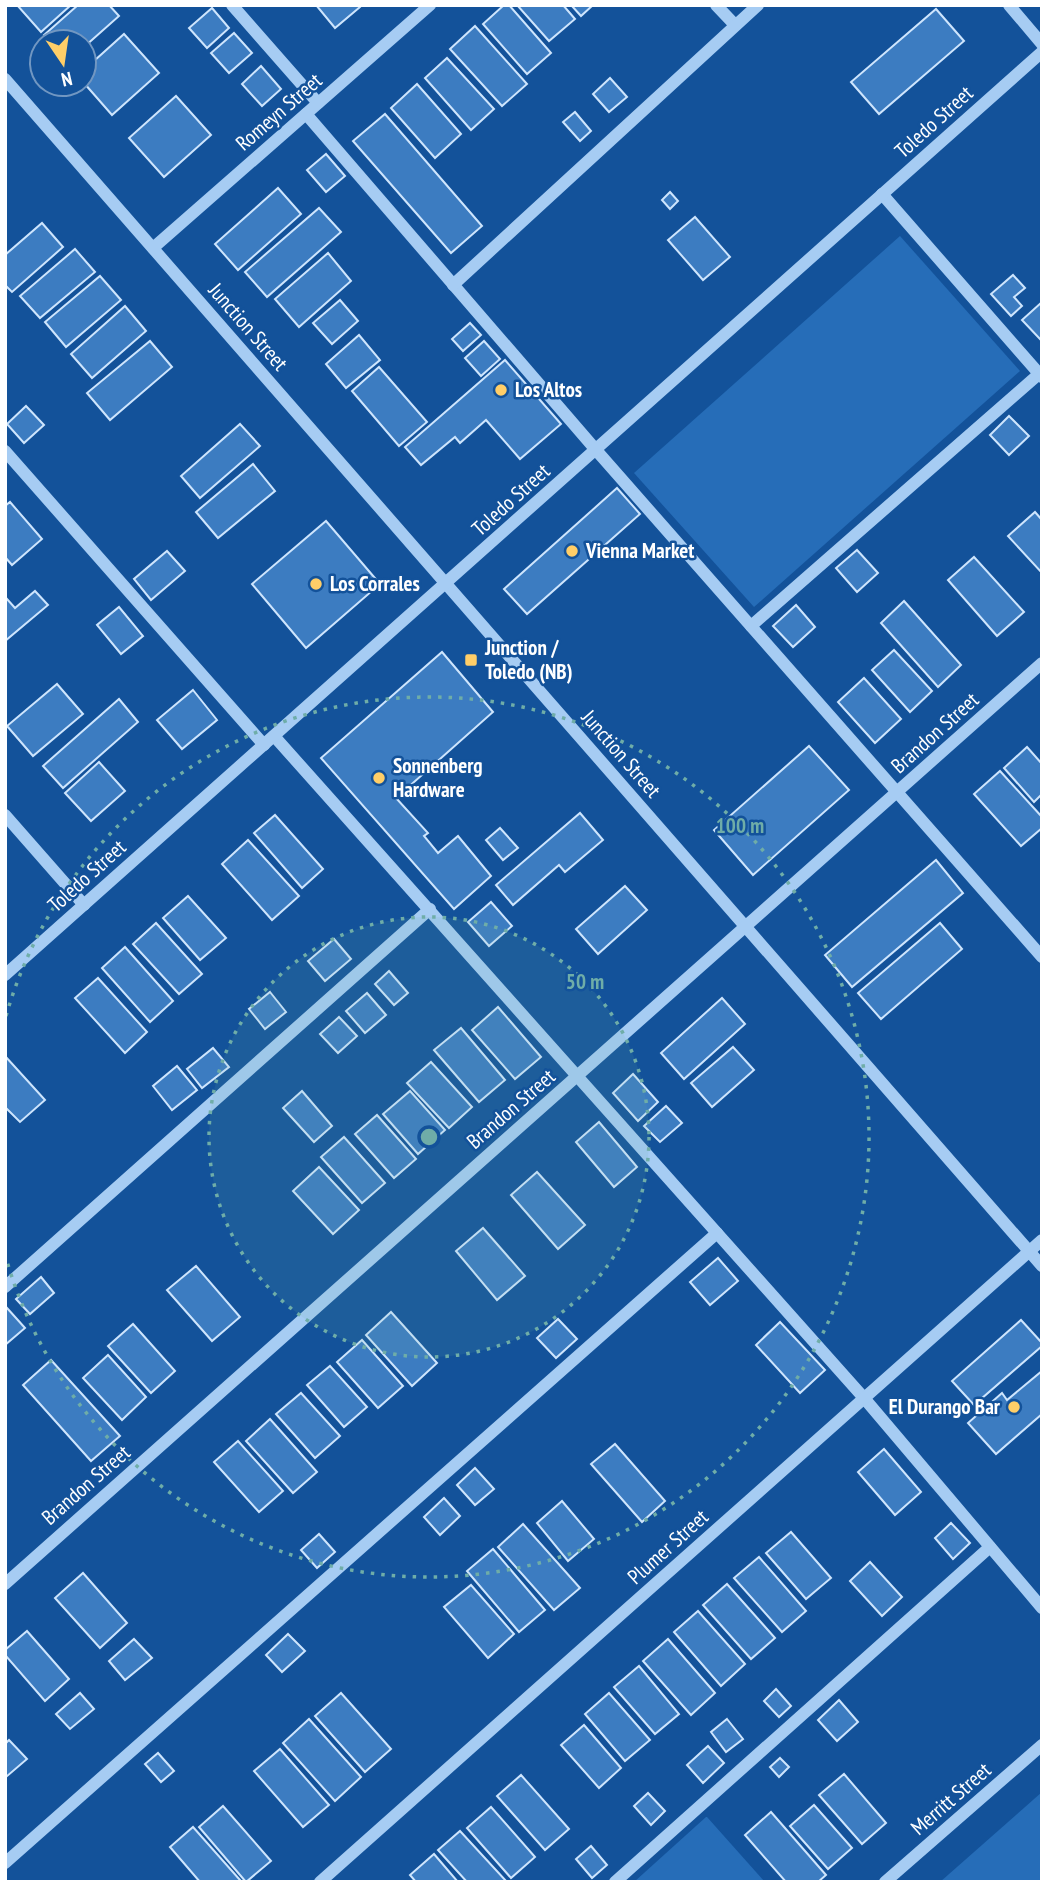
<svg xmlns="http://www.w3.org/2000/svg" width="1047" height="1887" font-family="'PT Sans Narrow',sans-serif">
<style>
.green{fill:#266db8}
.building{fill:#3c7cc1;stroke:#cee5fd;stroke-width:2}
.lines{fill:none;stroke-linecap:round;stroke-linejoin:round}
.minor{stroke:#a6ccf3;stroke-width:12}
.ring{fill:none;stroke:#6fada8;stroke-width:3.5;stroke-dasharray:3.5 7}
.poi-dot{fill:#ffce68;stroke:#13529a;stroke-width:2.5}
.labels{text-anchor:middle;stroke-width:5;stroke-linejoin:round;paint-order:stroke}
.street-label{font-size:21px;fill:#fff;stroke:#13529a}
.poi-label{font-size:21px;font-weight:bold;fill:#fff;stroke:#13529a;text-anchor:start}
.centre{fill:#6fada8;stroke:#13529a;stroke-width:3.5}
.ring-label{font-size:21px;text-anchor:middle;font-weight:bold;fill:#6fada8;stroke:#13529a;stroke-width:5;stroke-linejoin:round;paint-order:stroke}
</style>
<rect width="100%" height="100%" fill="#13529a"/>
<g class="green">
<polygon points="900,236 1020,371 754,607 634,473"/>
<polygon points="1042,1792 1042,1882 940,1882"/>
<polygon points="707,1817 765,1882 634,1882 706,1817"/>
</g>
<g class="building">
<polygon points="17,5 71,5 41,32"/>
<polygon points="78,5 109,5 119,16 84,47 84,42 50,42 44,35"/>
<polygon points="316,5 359,5 360,7 335,28"/>
<polygon points="504,5 509,5 551,53 527,74 483,24"/>
<polygon points="517,5 563,5 575,19 549,41"/>
<polygon points="571,5 593,5 581,16"/>
<polygon points="212,8 229,28 207,48 189,28"/>
<polygon points="936,9 964,41 879,114 851,82"/>
<polygon points="475,26 527,84 502,106 450,49"/>
<polygon points="234,33 252,53 229,73 211,53"/>
<polygon points="124,34 159,73 112,115 84,83 84,70"/>
<polygon points="447,58 494,109 471,130 425,78"/>
<polygon points="261,66 281,89 262,106 242,84"/>
<polygon points="610,78 627,97 609,112 593,94"/>
<polygon points="417,84 461,134 435,158 391,108"/>
<polygon points="176,96 211,135 164,177 129,138"/>
<polygon points="575,112 591,131 580,141 563,122"/>
<polygon points="385,114 482,226 451,253 353,141"/>
<polygon points="326,154 345,176 326,192 307,170"/>
<polygon points="278,188 301,214 238,270 215,244"/>
<polygon points="670,192 678,201 670,209 662,200"/>
<polygon points="319,208 341,232 267,297 245,272"/>
<polygon points="695,217 730,257 703,280 668,240"/>
<polygon points="42,223 63,247 12,292 5,285 5,255"/>
<polygon points="75,249 95,272 40,318 20,296"/>
<polygon points="328,253 351,281 299,327 275,299"/>
<polygon points="1013,275 1025,288 1014,297 1022,306 1011,316 991,294"/>
<polygon points="100,276 121,300 66,347 45,322"/>
<polygon points="340,300 358,321 332,344 313,323"/>
<polygon points="1042,302 1042,337 1040,339 1022,320"/>
<polygon points="125,306 146,331 92,378 71,354"/>
<polygon points="470,323 481,335 463,351 452,339"/>
<polygon points="359,335 380,360 346,388 326,364"/>
<polygon points="150,341 172,367 110,420 87,393"/>
<polygon points="484,341 500,359 481,376 465,358"/>
<polygon points="505,360 561,424 520,459 486,420 460,443 455,437 421,465 405,447"/>
<polygon points="379,367 427,422 399,446 352,391"/>
<polygon points="26,406 44,425 24,443 7,424"/>
<polygon points="1009,416 1029,436 1009,455 990,435"/>
<polygon points="240,424 260,446 200,498 181,476"/>
<polygon points="253,464 275,491 218,538 196,512"/>
<polygon points="617,488 640,514 527,614 504,589"/>
<polygon points="10,502 42,539 12,565 5,557 5,506"/>
<polygon points="1035,512 1042,520 1042,573 1008,536"/>
<polygon points="326,521 380,584 306,648 252,584"/>
<polygon points="857,550 878,573 857,592 836,568"/>
<polygon points="167,551 185,571 151,600 134,579"/>
<polygon points="974,557 1024,612 997,636 948,580"/>
<polygon points="35,591 48,605 5,641 5,601 7,599 15,608"/>
<polygon points="904,601 961,665 938,687 881,623"/>
<polygon points="796,605 815,627 793,647 773,626"/>
<polygon points="119,607 143,636 121,654 97,625"/>
<polygon points="894,650 932,691 910,712 872,670"/>
<polygon points="442,652 493,712 396,798 428,833 424,836 438,853 458,836 491,876 454,909 321,758"/>
<polygon points="864,678 901,719 875,743 838,702"/>
<polygon points="57,684 83,714 33,756 7,726"/>
<polygon points="193,690 217,720 182,749 157,720"/>
<polygon points="119,699 138,722 63,788 43,766"/>
<polygon points="809,746 849,790 753,875 714,830"/>
<polygon points="1027,747 1042,764 1042,794 1034,802 1004,768"/>
<polygon points="99,762 125,791 91,821 65,793"/>
<polygon points="1000,771 1042,817 1042,828 1021,846 974,794"/>
<polygon points="580,813 603,840 565,872 559,865 513,905 496,885"/>
<polygon points="275,815 323,869 302,888 254,833"/>
<polygon points="500,828 518,848 503,860 486,840"/>
<polygon points="248,840 299,896 272,920 222,864"/>
<polygon points="936,860 963,893 852,987 825,955"/>
<polygon points="625,886 647,910 598,954 576,929"/>
<polygon points="188,896 226,938 200,960 163,918"/>
<polygon points="491,902 512,926 489,946 468,922"/>
<polygon points="156,923 202,974 179,994 133,944"/>
<polygon points="940,923 962,949 881,1019 858,993"/>
<polygon points="334,939 351,959 325,981 308,961"/>
<polygon points="125,947 173,1001 150,1022 102,968"/>
<polygon points="389,971 408,993 394,1005 375,984"/>
<polygon points="98,978 147,1032 125,1053 75,998"/>
<polygon points="270,992 286,1012 265,1029 249,1009"/>
<polygon points="367,993 386,1015 365,1033 346,1011"/>
<polygon points="722,998 745,1024 684,1079 661,1053"/>
<polygon points="498,1007 541,1057 515,1079 472,1030"/>
<polygon points="339,1017 357,1036 338,1053 320,1034"/>
<polygon points="461,1028 505,1080 479,1102 434,1050"/>
<polygon points="733,1047 754,1070 712,1107 691,1083"/>
<polygon points="213,1048 229,1067 202,1088 187,1069"/>
<polygon points="5,1056 45,1100 20,1122 5,1107"/>
<polygon points="431,1062 472,1107 449,1128 407,1083"/>
<polygon points="177,1066 197,1090 172,1110 153,1086"/>
<polygon points="633,1074 658,1102 638,1121 613,1093"/>
<polygon points="302,1091 332,1126 314,1142 283,1108"/>
<polygon points="410,1091 445,1130 418,1154 383,1114"/>
<polygon points="666,1106 682,1123 660,1142 644,1126"/>
<polygon points="377,1115 416,1159 394,1178 355,1134"/>
<polygon points="599,1122 637,1167 614,1187 576,1142"/>
<polygon points="344,1137 385,1183 362,1203 321,1157"/>
<polygon points="319,1167 359,1210 333,1234 293,1191"/>
<polygon points="537,1172 585,1225 558,1249 511,1195"/>
<polygon points="483,1228 525,1276 497,1300 456,1251"/>
<polygon points="718,1258 738,1281 710,1305 690,1282"/>
<polygon points="196,1266 240,1317 212,1341 167,1290"/>
<polygon points="41,1277 54,1293 30,1314 16,1299"/>
<polygon points="7,1308 25,1328 5,1345 5,1310"/>
<polygon points="391,1312 437,1363 412,1386 366,1335"/>
<polygon points="558,1319 577,1339 556,1358 537,1338"/>
<polygon points="1021,1320 1042,1343 1042,1346 974,1405 952,1381"/>
<polygon points="780,1322 825,1370 800,1393 756,1345"/>
<polygon points="133,1324 175,1371 151,1393 108,1346"/>
<polygon points="362,1340 403,1386 378,1408 337,1362"/>
<polygon points="108,1355 146,1397 122,1420 83,1378"/>
<polygon points="51,1360 120,1436 91,1461 23,1385"/>
<polygon points="330,1366 367,1407 344,1427 307,1385"/>
<polygon points="1042,1371 1042,1414 996,1454 968,1423 1002,1393 1007,1400"/>
<polygon points="301,1393 340,1436 315,1458 276,1414"/>
<polygon points="270,1419 317,1472 293,1493 246,1441"/>
<polygon points="238,1441 283,1491 259,1512 214,1462"/>
<polygon points="615,1444 665,1501 642,1522 591,1464"/>
<polygon points="884,1449 921,1492 895,1515 858,1472"/>
<polygon points="475,1468 494,1489 475,1505 457,1485"/>
<polygon points="444,1498 460,1516 440,1535 424,1517"/>
<polygon points="562,1501 594,1539 568,1561 537,1523"/>
<polygon points="951,1523 970,1543 953,1559 935,1538"/>
<polygon points="523,1524 580,1588 554,1610 498,1547"/>
<polygon points="791,1532 831,1578 806,1599 766,1553"/>
<polygon points="319,1534 335,1552 317,1568 301,1550"/>
<polygon points="493,1549 545,1610 519,1632 467,1571"/>
<polygon points="759,1557 806,1611 782,1632 734,1578"/>
<polygon points="870,1562 902,1597 882,1616 850,1581"/>
<polygon points="83,1573 127,1623 100,1648 55,1598"/>
<polygon points="727,1584 775,1638 751,1659 703,1605"/>
<polygon points="471,1585 514,1634 488,1658 444,1607"/>
<polygon points="698,1611 745,1664 721,1686 674,1632"/>
<polygon points="27,1631 69,1679 45,1701 5,1655 5,1650"/>
<polygon points="288,1634 305,1651 282,1672 266,1655"/>
<polygon points="134,1639 152,1658 125,1680 109,1661"/>
<polygon points="668,1639 715,1693 691,1715 643,1661"/>
<polygon points="639,1666 679,1714 655,1734 614,1687"/>
<polygon points="776,1689 791,1706 779,1717 764,1701"/>
<polygon points="80,1693 94,1709 70,1729 56,1714"/>
<polygon points="341,1693 391,1749 365,1772 315,1716"/>
<polygon points="609,1693 650,1740 625,1761 585,1714"/>
<polygon points="839,1700 858,1722 837,1741 818,1720"/>
<polygon points="309,1719 361,1777 335,1801 283,1743"/>
<polygon points="727,1719 743,1739 726,1752 711,1732"/>
<polygon points="584,1725 621,1768 599,1788 561,1745"/>
<polygon points="9,1740 27,1759 6,1777 5,1744"/>
<polygon points="708,1746 724,1763 703,1783 687,1765"/>
<polygon points="280,1749 329,1805 303,1827 254,1771"/>
<polygon points="158,1753 174,1771 161,1782 145,1764"/>
<polygon points="780,1758 789,1767 779,1777 770,1767"/>
<polygon points="844,1774 886,1823 862,1844 819,1795"/>
<polygon points="521,1775 569,1829 545,1850 497,1796"/>
<polygon points="648,1793 665,1811 651,1825 634,1806"/>
<polygon points="814,1805 852,1848 828,1869 790,1826"/>
<polygon points="223,1806 271,1861 246,1882 199,1827"/>
<polygon points="491,1807 535,1857 511,1878 467,1828"/>
<polygon points="771,1812 826,1875 818,1882 786,1882 745,1835"/>
<polygon points="193,1827 240,1880 238,1882 200,1882 170,1847"/>
<polygon points="460,1831 507,1882 467,1882 438,1850"/>
<polygon points="591,1846 607,1865 592,1878 576,1859"/>
<polygon points="434,1854 458,1882 416,1882 410,1875"/>
</g>
<g class="lines">
<g class="minor">
<polyline points="232,5 318,103"/>
<polyline points="716,5 735,25"/>
<polyline points="1009,5 1042,44"/>
<polyline points="5,79 1042,1266"/>
<polyline points="306,114 596,450 1042,957"/>
<polyline points="882,194 1042,377"/>
<polyline points="153,248 430,5"/>
<polyline points="453,285 758,5"/>
<polyline points="5,451 264,745"/>
<polyline points="751,626 1039,374"/>
<polyline points="274,736 864,1398 1042,1608"/>
<polyline points="5,815 84,905"/>
<polyline points="5,975 1042,52"/>
<polyline points="5,1287 430,909"/>
<polyline points="5,1584 1042,663"/>
<polyline points="5,1863 717,1233"/>
<polyline points="320,1882 1042,1240"/>
<polyline points="615,1882 990,1547"/>
<polyline points="885,1882 1042,1745"/>
</g>
</g>
<circle cx="429" cy="1137" r="220" fill="#6fada8" fill-opacity=".12"/>
<g class="ring">
<circle cx="429" cy="1137" r="220"/>
<path d="M6 1016A440 440 0 1 1 6 1258"/>
</g>
<g class="poi-dot">
<circle cx="501" cy="390" r="7"/>
<circle cx="572" cy="551" r="7"/>
<circle cx="316" cy="584" r="7"/>
<rect x="464" y="653" width="14" height="14" rx="3.5"/>
<circle cx="379" cy="778" r="7"/>
<circle cx="1014" cy="1407" r="7"/>
</g>
<g class="labels">
<g class="street-label">
<text transform="translate(279 112) rotate(-41)" y="7">Romeyn Street</text>
<text transform="translate(934 122) rotate(-42)" y="7">Toledo Street</text>
<text transform="translate(248 327) rotate(49)" y="7">Junction Street</text>
<text transform="translate(511 500) rotate(-42)" y="7">Toledo Street</text>
<text transform="translate(935 733) rotate(-42)" y="7">Brandon Street</text>
<text transform="translate(621 754) rotate(49)" y="7">Junction Street</text>
<text transform="translate(87 876) rotate(-42)" y="7">Toledo Street</text>
<text transform="translate(511 1109) rotate(-41)" y="7">Brandon Street</text>
<text transform="translate(86 1485) rotate(-41)" y="7">Brandon Street</text>
<text transform="translate(668 1547) rotate(-42)" y="7">Plumer Street</text>
<text transform="translate(951 1799) rotate(-41)" y="7">Merritt Street</text>
</g>
<g class="poi-label">
<text x="515" y="397">Los Altos</text>
<text x="586" y="558">Vienna Market</text>
<text x="330" y="591">Los Corrales</text>
<text x="485" y="655">Junction /<tspan x="485" dy="24">Toledo (NB)</tspan></text>
<text x="393" y="773">Sonnenberg<tspan x="393" dy="24">Hardware</tspan></text>
<text x="1000" y="1414" text-anchor="end">El Durango Bar</text>
</g>
</g>
<circle cx="429" cy="1137" r="10" class="centre"/>
<g class="ring-label">
<text x="740" y="833">100 m</text>
<text x="585" y="989">50 m</text>
</g>
<rect width="1047" height="1887" fill="none" stroke="#ffffff" stroke-width="14"/>
<g transform="translate(63 63) rotate(167)"><circle r="33" fill="#13529a" stroke="#7197c2" stroke-width="2"/>
<path d="M0-5L12 26L0 18L-12 26Z" fill="#ffce68"/>
<text y="-10" font-size="19" font-weight="bold" text-anchor="middle" fill="#ffffff">N</text>
</g>
</svg>
